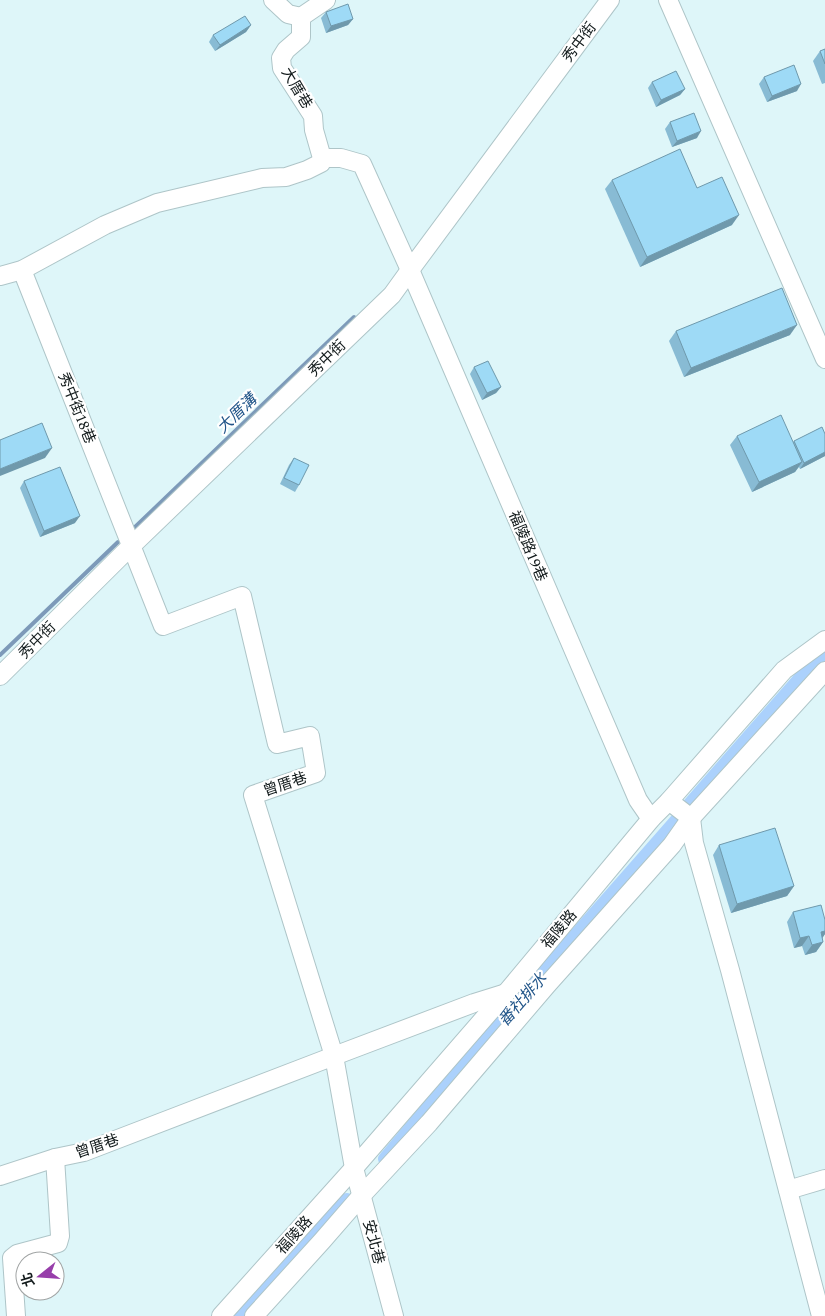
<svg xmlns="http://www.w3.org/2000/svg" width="825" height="1316" font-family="Spectral,'Noto Sans TC',serif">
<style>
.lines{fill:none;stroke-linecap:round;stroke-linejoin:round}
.stream{stroke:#7d9ab9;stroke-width:4}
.canal{stroke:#abd1fc;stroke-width:14}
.minor-casing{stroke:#aec5c8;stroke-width:20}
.minor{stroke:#fff;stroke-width:18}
.wall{fill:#88bbd4}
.shaded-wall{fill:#6f99ac}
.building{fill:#9edaf6;stroke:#6f99ac}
.labels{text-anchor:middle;stroke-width:4.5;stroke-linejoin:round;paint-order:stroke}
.street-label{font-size:15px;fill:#131b1c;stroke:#fff}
.water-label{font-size:16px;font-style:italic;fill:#215589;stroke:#fff}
</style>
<rect width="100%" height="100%" fill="#def6f9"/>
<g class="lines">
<g class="stream">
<polyline points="135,527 354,317"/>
<polyline points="0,655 118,542"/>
</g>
<g class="canal">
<polyline points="690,804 818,658 825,653"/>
<polyline points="385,1159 505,1016 676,821"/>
<polyline points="238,1316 347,1200"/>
</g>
<defs>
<g id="minor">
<polyline points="273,0 288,14 301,17 301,37 286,50 281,58 282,68 313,116 314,130 322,158 341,158 362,164 410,270 638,800 651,819"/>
<polyline points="668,0 825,359"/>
<polyline points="301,17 326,0"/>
<polyline points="22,270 163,626 242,596 277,744 310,736 316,773 253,795 334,1056 354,1168 394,1316"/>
<polyline points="0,276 22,270 105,225 157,203 262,178 286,177 307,170 321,163 322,158"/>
<polyline points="0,676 123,554 392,295 410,270 610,0"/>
<polyline points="669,801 691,818 694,843 730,970 821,1316"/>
<polyline points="0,1176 55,1158 84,1152 334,1056 474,1003 506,993"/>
<polyline points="788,1190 825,1179"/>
<polyline points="16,1316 12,1258 17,1254 58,1243 60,1236 55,1158"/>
<polyline points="221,1316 354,1168 506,993 651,819 669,801 784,670 825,640"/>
<polyline points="254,1316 322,1241 362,1195 429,1123 547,985 672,845 691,818 825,671"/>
</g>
</defs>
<use href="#minor" class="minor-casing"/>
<use href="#minor" class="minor"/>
</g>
<g class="wall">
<polygon points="326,12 353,19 348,25 326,33 321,18"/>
<polygon points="251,25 246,32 215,51 209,42 213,35"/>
<polygon points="825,49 825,83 822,84 813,61 820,51"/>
<polygon points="764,77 797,91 767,102 759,84"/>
<polygon points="652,82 685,89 680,95 656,107 648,88"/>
<polygon points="670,122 697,138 672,147 665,129"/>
<polygon points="612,180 697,188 732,225 640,267 605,189"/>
<polygon points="676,331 790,335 684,377 669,341"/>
<polygon points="474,367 501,387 496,393 482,400 470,374"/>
<polygon points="825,434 825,456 800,469 799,467 795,472 752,492 730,445 737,436 793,442 794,441"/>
<polygon points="294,458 299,485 295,492 280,484 289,465"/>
<polygon points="24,481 75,523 40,537 20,488"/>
<polygon points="719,845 794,886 787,896 731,913 713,855"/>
<polygon points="793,912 825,920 825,934 822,938 823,942 816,952 805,955 802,946 794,948 787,922"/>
</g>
<g class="shaded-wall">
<polygon points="353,19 348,25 326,33 331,26"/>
<polygon points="251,25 246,32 215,51 220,45"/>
<polygon points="801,84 797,91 767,102 772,96"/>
<polygon points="685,89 680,95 656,107 661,100"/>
<polygon points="701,131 697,138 672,147 677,141"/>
<polygon points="739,215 732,225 640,267 647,257"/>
<polygon points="797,325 790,335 684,377 691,368"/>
<polygon points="501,387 496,393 482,400 487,393"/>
<polygon points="52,448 45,458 0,476 0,469"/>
<polygon points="825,452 825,456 800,469 804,463"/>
<polygon points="802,462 795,472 752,492 759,482"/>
<polygon points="80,516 75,523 40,537 44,531"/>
<polygon points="794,886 787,896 731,913 737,904"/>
<polygon points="825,931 825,934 821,940 821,932"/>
<polygon points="809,936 802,946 794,948 800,938"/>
<polygon points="823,942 816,952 805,955 812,945"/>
</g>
<g class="building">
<polygon points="348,4 353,19 331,26 326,12"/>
<polygon points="245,16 251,25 220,45 213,35"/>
<polygon points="825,49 825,64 820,51"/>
<polygon points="794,65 801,84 772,96 764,77"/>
<polygon points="676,71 685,89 661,100 652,82"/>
<polygon points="694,113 701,131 677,141 670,122"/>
<polygon points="680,149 697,188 722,177 739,215 647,257 612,180"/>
<polygon points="782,288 797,325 691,368 676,331"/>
<polygon points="488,361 501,387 487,393 474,367"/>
<polygon points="781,415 802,462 759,482 737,436"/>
<polygon points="42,423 52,448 0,469 0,440"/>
<polygon points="822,427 825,434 825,452 804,463 794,441"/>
<polygon points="294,458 309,465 299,485 284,478"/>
<polygon points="60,467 80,516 44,531 24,481"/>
<polygon points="775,828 794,886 737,904 719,845"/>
<polygon points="821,905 825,920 825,931 821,932 823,942 812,945 809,936 800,938 793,912"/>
</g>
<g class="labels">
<g class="street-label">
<text transform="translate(579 42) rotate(-53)" y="5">秀中街</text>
<text transform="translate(297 88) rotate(59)" y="5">大厝巷</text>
<text transform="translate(327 358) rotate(-44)" y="5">秀中街</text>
<text transform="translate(77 408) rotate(68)" y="5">秀中街18巷</text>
<text transform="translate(528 546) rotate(67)" y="5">福陵路19巷</text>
<text transform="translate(37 640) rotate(-45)" y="5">秀中街</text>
<text transform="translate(285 784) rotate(-19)" y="5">曾厝巷</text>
<text transform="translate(559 929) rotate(-50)" y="5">福陵路</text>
<text transform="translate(97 1146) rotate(-19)" y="5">曾厝巷</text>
<text transform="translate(294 1235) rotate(-48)" y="5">福陵路</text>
<text transform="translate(374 1242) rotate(75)" y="5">安北巷</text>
</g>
<g class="water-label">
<text transform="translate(236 413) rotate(-44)" y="6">大厝溝</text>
<text transform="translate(522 999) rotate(-49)" y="6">番社排水</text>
</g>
</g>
<g transform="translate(40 1276) rotate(253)"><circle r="24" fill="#ffffff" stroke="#a1a4a4"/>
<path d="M0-4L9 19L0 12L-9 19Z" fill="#973eaa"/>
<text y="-8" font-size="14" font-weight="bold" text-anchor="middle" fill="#131b1c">北</text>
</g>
</svg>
